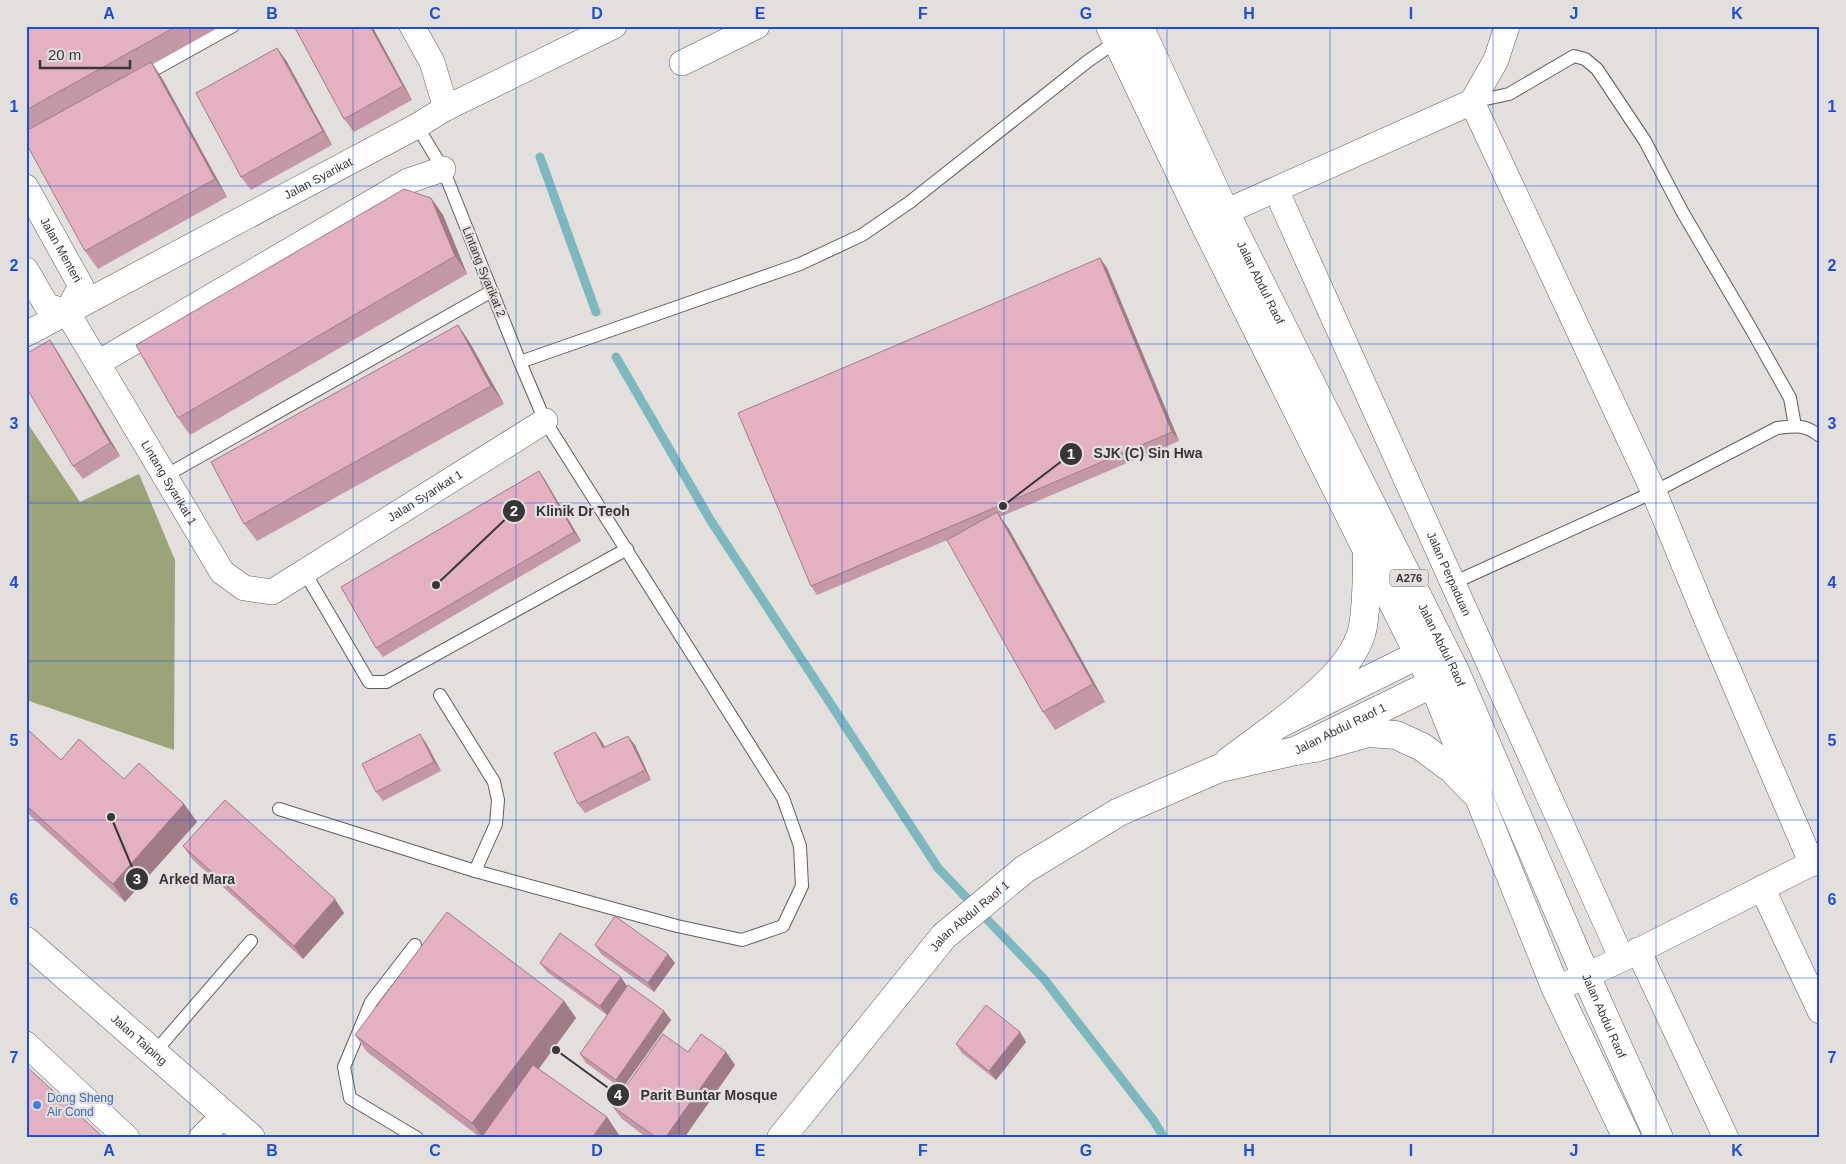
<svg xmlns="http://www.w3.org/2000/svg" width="1846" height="1164" font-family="Helvetica,sans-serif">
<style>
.forest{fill:#9ba478}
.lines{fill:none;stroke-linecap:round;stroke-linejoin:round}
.stream{stroke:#7cb8be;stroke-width:9}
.lane-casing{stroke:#605d5b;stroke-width:14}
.street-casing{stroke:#605d5b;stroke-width:26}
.secondary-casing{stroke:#605d5b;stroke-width:29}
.primary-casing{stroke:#605d5b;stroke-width:29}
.lane{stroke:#fff;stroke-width:12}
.street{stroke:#fff;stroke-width:25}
.secondary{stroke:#fff;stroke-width:28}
.primary{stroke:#fff;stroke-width:28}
.wall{fill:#c498a5}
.shaded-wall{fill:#a07c86}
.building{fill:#e4b1c0;stroke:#a07c86}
.grid{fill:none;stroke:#1d4ed8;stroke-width:1;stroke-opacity:0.55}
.shop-dot{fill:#3f7fe0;stroke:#e3dfdd;stroke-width:2}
.labels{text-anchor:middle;stroke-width:4.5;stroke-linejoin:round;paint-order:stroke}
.shield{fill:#e3dfdd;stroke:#6b6968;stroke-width:1}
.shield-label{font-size:11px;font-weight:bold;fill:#383736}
.street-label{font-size:12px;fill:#383736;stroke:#e3dfdd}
.shop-label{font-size:12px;fill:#366cbe;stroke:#e3dfdd;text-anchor:start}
.leader{fill:none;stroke:#383736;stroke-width:2}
.callout-dot{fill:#383736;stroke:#e3dfdd;stroke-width:2}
.mark-label{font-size:15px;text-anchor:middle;font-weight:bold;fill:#fff}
.callout-label{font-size:14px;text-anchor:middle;font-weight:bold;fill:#383736;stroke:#e3dfdd;stroke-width:4.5;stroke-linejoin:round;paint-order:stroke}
.neatline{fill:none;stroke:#1d4ed8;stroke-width:2}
.grid-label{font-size:16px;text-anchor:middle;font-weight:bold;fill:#1d4ed8}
</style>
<rect width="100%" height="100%" fill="#e3dfdd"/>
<polygon class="forest" points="26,421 80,502 139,474 175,560 174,750 26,700"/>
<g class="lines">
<g class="stream">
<polyline points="540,157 596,312"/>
<polyline points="616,357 711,521 938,868 1044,979 1154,1121 1164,1138"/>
</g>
<defs>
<g id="lane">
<polyline points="141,77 233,26"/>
<polyline points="1472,102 1509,94 1574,56 1585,59 1597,69 1645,141 1683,213 1750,327 1790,398 1795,426"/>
<polyline points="520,362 800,264 862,235 910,202 1088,61 1117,41"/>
<polyline points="165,476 492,291"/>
<polyline points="304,571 369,682 386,682 627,549"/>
<path d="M1453 583 1654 492 1777 428C1796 426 1804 424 1820 436"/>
<polyline points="440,695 494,782 498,800 496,824 475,871"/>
<polyline points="279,809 475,871 677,926 742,940 783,926 802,886 800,846 783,798 545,421 520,362 443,169 417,126"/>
<polyline points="415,945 371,1002 344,1067 350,1098 417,1138"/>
<polyline points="154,1053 251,941"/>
</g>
<g id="street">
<polyline points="412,26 432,62 446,108"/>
<polyline points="682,63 757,26"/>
<polyline points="1472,102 1654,492 1706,618 1812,864"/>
<path id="s1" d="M26 187 81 286 67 312 47 306 26 270"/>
<path id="s2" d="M1276 190 1622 959"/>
<polyline points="1225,212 1472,102 1496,60 1507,26"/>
<path id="s3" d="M67 312 222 572 244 588 272 592 545 421"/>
<path id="s4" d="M26 334 417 126 446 108 614 26"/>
<polyline points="98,363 408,181 443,169"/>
<polyline points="1762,888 1820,1011"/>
<polyline points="1638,950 1726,1138"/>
<polyline points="1556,989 1622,959 1820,859"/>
<polyline points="26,1044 127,1138"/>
<polyline points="201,1138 224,1115"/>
</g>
<g id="secondary">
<polyline points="1229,761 1279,724 1440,644"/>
<path id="s5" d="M26 941 251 1138"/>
<path id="s6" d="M781 1138 944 936 1025 869 1119 812 1220 768 1295 751 1454 673"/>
</g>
<g id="primary">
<polyline points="1110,26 1203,221 1433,683 1556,989 1627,1138"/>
<path id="s7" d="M1139 26 1225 212 1456 673 1586 976 1659 1138"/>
<path d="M1279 724C1309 700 1356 666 1363 626 1367 602 1367 576 1367 552"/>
<polyline points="1295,751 1315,748 1368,733 1396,735 1422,747 1453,770 1472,790"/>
</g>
</defs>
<use href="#lane" class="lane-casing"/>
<use href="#street" class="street-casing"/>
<use href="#secondary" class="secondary-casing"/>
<use href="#primary" class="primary-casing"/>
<use href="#lane" class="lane"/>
<use href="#street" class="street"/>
<use href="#secondary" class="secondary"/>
<use href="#primary" class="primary"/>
</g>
<g class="wall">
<polygon points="26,26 221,26 153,64 163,80 227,197 98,269 85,251 30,129 26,124"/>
<polygon points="372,26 412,100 354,132 344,119"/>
<polygon points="277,48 287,62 332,145 251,190 241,177"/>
<polygon points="431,198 443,215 467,274 190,435 178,418"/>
<polygon points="1100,258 1107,268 1179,441 1000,517 1009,529 1105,702 1055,730 1043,712 952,538 817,595 811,586"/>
<polygon points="458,325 470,343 504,404 257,541 244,524"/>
<polygon points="50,340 59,354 120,456 83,479 73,466"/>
<polygon points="539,471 545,480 581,541 383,657 376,648"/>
<polygon points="26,728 61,760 124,779 184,804 197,822 125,902 26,812"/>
<polygon points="595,732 602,742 605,747 635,745 651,780 585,813 578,804"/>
<polygon points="426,743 441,771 383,801 376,792"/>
<polygon points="183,846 344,913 303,959 193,860"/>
<polygon points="595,945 675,963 654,992 601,954"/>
<polygon points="540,963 627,986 607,1015 547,972"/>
<polygon points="564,1001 576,1018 539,1069 607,1117 619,1135 617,1138 481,1138 367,1052 355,1035"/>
<polygon points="664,1011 671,1020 622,1089 586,1063 580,1054"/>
<polygon points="1020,1032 1026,1042 996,1080 962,1053 956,1044"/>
<polygon points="688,1052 726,1052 735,1065 684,1138 647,1138 622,1119 612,1106"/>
</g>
<g class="shaded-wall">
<polygon points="370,26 372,26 412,100 403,86"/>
<polygon points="277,48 287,62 332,145 323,131"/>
<polygon points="151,62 163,80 227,197 215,179"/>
<polygon points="431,198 443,215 467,274 455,256"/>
<polygon points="1100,258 1107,268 1179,441 1172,432"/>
<polygon points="458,325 470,343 504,404 491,386"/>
<polygon points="50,340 59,354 120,456 110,443"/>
<polygon points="539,471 545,480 581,541 574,532"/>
<polygon points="997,512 1009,529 1105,702 1093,684"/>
<polygon points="595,732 602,742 610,758 603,748"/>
<polygon points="420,734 426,743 441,771 434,762"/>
<polygon points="628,736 635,745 651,780 645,770"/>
<polygon points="184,804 197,822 125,902 113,884"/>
<polygon points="335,899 344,913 303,959 294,946"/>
<polygon points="668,954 675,963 654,992 648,983"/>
<polygon points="621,977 627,986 607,1015 600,1006"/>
<polygon points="564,1001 576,1018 487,1138 483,1138 472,1123"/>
<polygon points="664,1011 671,1020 622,1089 616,1080"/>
<polygon points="1020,1032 1026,1042 996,1080 989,1071"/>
<polygon points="726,1052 735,1065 684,1138 665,1138"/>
<polygon points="607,1117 619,1135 617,1138 592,1138"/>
</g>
<g class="building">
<polygon points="26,26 177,26 26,110"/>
<polygon points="294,26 370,26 403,86 344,119"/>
<polygon points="277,48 323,131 241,177 196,93"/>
<polygon points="151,62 215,179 85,251 26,143 26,131"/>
<polygon points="404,189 431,198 455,256 178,418 136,345"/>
<polygon points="1100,258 1172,432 811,586 738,413"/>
<polygon points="458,325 491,386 244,524 211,462"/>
<polygon points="50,340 110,443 73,466 26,387 26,354"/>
<polygon points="539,471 574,532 376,648 341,587"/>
<polygon points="997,512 1093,684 1043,712 947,540"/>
<polygon points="26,728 61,760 79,739 124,779 139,763 184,804 113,884 26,805"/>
<polygon points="595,732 603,748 628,736 645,770 578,804 554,753"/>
<polygon points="420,734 434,762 376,792 362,764"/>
<polygon points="225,800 335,899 294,946 183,846"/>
<polygon points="447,912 564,1001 472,1123 355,1035"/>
<polygon points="615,916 668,954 648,983 595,945"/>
<polygon points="560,933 621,977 600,1006 540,963"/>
<polygon points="628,985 664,1011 616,1080 580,1054"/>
<polygon points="986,1005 1020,1032 989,1071 956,1044"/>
<polygon points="663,1034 688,1052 701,1034 726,1052 665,1138 657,1138 612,1106"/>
<polygon points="533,1065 607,1117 592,1138 481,1138"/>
<polygon points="26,1066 104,1138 26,1138"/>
</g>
<path class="grid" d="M190 26V1138M353 26V1138M516 26V1138M679 26V1138M842 26V1138M1004 26V1138M1167 26V1138M1330 26V1138M1493 26V1138M1656 26V1138M26 186H1820M26 344H1820M26 503H1820M26 661H1820M26 820H1820M26 978H1820"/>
<circle class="shop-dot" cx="37" cy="1105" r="5"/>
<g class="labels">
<rect class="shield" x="1390" y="569.5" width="38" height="17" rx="4"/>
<g class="shield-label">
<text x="1409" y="582">A276</text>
</g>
<g class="street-label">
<text dy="4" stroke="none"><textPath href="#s4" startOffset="331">Jalan Syarikat</textPath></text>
<text dy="4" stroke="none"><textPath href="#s1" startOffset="72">Jalan Menteri</textPath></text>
<text transform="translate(484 272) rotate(68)" y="4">Lintang Syarikat 2</text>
<text dy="4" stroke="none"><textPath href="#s7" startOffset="284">Jalan Abdul Raof</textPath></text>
<text dy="4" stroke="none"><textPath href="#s3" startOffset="199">Lintang Syarikat 1</textPath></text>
<text dy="4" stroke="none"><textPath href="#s3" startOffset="539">Jalan Syarikat 1</textPath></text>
<text dy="4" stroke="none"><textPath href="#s2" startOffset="421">Jalan Perpaduan</textPath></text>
<text dy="4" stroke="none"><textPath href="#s7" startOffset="689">Jalan Abdul Raof</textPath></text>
<text dy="4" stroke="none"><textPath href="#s6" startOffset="712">Jalan Abdul Raof 1</textPath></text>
<text dy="4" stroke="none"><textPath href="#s6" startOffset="292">Jalan Abdul Raof 1</textPath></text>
<text dy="4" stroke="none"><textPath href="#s7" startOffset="1094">Jalan Abdul Raof</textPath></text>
<text dy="4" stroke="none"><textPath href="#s5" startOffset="150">Jalan Taiping</textPath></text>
</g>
<g class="shop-label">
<text x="47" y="1102">Dong Sheng<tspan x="47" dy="14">Air Cond</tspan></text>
</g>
</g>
<path class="leader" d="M1003 506L1071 454M436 585L514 511M111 817L137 879M556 1050L618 1095"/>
<g class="callout-dot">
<circle cx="1003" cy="506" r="5"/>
<circle cx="436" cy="585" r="5"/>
<circle cx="111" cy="817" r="5"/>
<circle cx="556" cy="1050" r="5"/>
<circle cx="1071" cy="454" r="12"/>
<circle cx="514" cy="511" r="12"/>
<circle cx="137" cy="879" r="12"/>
<circle cx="618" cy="1095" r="12"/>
</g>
<g class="mark-label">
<text x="1071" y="459">1</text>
<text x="514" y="516">2</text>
<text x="137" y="884">3</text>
<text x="618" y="1100">4</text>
</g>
<g class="callout-label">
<text x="1148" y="458">SJK (C) Sin Hwa</text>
<text x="583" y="516">Klinik Dr Teoh</text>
<text x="197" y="884">Arked Mara</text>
<text x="709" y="1100">Parit Buntar Mosque</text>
</g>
<rect width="1846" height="1164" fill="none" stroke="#e3dfdd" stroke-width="55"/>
<path d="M40 60v8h90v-8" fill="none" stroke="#383736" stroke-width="2.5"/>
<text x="48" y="60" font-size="15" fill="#383736" stroke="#e3dfdd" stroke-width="4" paint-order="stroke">20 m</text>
<rect x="28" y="28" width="1790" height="1108" class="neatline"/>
<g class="grid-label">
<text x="109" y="19">A</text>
<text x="272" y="19">B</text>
<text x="435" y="19">C</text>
<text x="597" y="19">D</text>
<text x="760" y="19">E</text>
<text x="923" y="19">F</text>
<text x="1086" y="19">G</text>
<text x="1249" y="19">H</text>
<text x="1411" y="19">I</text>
<text x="1574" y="19">J</text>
<text x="1737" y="19">K</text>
<text x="14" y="112">1</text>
<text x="1832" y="112">1</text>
<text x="14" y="271">2</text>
<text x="1832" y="271">2</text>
<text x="14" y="429">3</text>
<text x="1832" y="429">3</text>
<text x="14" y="588">4</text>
<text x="1832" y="588">4</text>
<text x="14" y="746">5</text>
<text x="1832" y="746">5</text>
<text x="14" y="905">6</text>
<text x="1832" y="905">6</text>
<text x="14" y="1063">7</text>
<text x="1832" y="1063">7</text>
<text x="109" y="1156">A</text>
<text x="272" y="1156">B</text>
<text x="435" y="1156">C</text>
<text x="597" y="1156">D</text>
<text x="760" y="1156">E</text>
<text x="923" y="1156">F</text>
<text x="1086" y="1156">G</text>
<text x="1249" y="1156">H</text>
<text x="1411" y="1156">I</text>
<text x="1574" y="1156">J</text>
<text x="1737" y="1156">K</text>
</g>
</svg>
